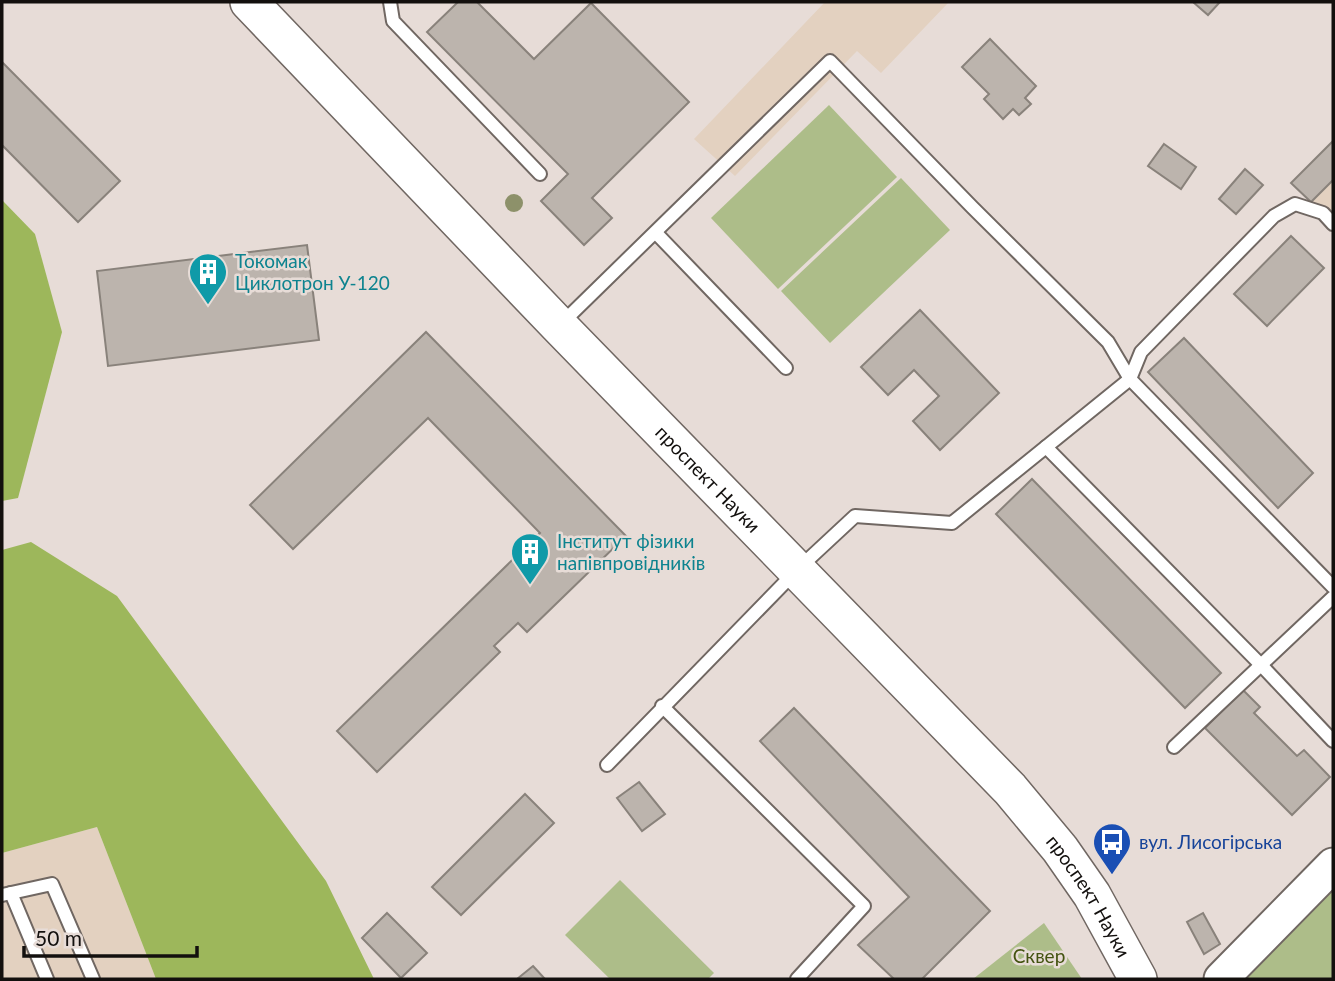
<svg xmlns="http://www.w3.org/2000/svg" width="1335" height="981" font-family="Lato,sans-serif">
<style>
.industrial{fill:#e3d1c0}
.green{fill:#adbd89}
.forest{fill:#9db75b}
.building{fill:#bcb4ad;stroke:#89827b;stroke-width:2}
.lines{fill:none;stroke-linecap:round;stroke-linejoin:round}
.service-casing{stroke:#706762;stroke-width:16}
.tertiary-casing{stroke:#706762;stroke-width:37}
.secondary-casing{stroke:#706762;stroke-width:40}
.service{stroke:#fff;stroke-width:12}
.tertiary{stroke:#fff;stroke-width:33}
.secondary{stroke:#fff;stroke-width:37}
.tree{fill:#8d916a}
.labels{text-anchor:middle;stroke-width:5;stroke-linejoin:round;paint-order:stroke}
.culture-label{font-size:19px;fill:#0d838f;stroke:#e7dcd7;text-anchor:start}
.street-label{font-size:19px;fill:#13100e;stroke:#e7dcd7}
.transit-label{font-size:19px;fill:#164399;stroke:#e7dcd7;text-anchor:start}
.park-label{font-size:19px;fill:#435310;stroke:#e7dcd7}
</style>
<rect width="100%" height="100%" fill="#e7dcd7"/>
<g class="industrial">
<polygon points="825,2 949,2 881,73 857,51 735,176 694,139"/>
<polygon points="1333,141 1333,222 1291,183"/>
<polygon points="97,827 156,979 2,979 2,853"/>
</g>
<g class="green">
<polygon points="829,105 897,177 778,289 711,218"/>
<polygon points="901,178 950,230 830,343 781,291"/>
<polygon points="620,880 714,973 708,979 610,979 565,935"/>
<polygon points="1333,883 1333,979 1238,979"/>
<polygon points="1044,923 1082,979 973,979"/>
</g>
<g class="forest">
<polygon points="2,200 35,234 62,332 18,498 2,501"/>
<polygon points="31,542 117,596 326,881 374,979 156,979 97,827 2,853 2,550"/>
</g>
<g class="building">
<polygon points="458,2 477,2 534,59 591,3 689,102 592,198 612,218 584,245 541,201 568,174 427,32"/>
<polygon points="1193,2 1220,2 1208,15"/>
<polygon points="990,39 1036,86 1025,98 1031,104 1019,115 1013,109 1003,119 984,99 989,94 962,67"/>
<polygon points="2,62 120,181 78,222 2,145"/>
<polygon points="1333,141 1333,180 1311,202 1291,183"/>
<polygon points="1164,144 1196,167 1181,189 1148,166"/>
<polygon points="1245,169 1263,185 1236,214 1219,199"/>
<polygon points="1291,236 1324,268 1267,326 1234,294"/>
<polygon points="307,245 319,340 108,366 97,271"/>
<polygon points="920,310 999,393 940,450 913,421 939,396 914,370 888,395 861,367"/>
<polygon points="426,332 626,536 527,632 518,623 494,646 500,652 377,772 337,731 540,533 428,418 293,549 250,505"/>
<polygon points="1184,338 1313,473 1278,508 1148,372"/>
<polygon points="1032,479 1221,673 1185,708 996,514"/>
<polygon points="1243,690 1260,707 1254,713 1297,756 1304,750 1330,777 1292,815 1205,728"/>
<polygon points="794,708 990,911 922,979 894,979 858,945 909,897 760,741"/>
<polygon points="639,782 665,814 642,831 617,798"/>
<polygon points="525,794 554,823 461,915 432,887"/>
<polygon points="387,913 427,953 401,978 362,938"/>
<polygon points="1203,913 1220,944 1204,954 1187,922"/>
<polygon points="533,966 545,979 517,979"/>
</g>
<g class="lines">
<defs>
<g id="service">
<polyline points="390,2 393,21 540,174"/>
<polyline points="656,233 786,368"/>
<polyline points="561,324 830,61 972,207 1108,342 1130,379 1333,587"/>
<polyline points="1046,447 1262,666 1333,741"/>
<polyline points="662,706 864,906 797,979"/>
<polyline points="1174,747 1333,597"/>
<polyline points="607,765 798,569 855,516 952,523 1130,379 1141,352 1274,216 1295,204 1323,213 1333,224"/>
<polyline points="11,893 47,979"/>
<polyline points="2,895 52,884 93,979"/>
</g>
<polyline id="tertiary" points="1221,979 1333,865"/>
<g id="secondary">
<path id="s1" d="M249 2 559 326 1010 789 1060 849 1092 895 1138 979"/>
</g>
</defs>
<use href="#service" class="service-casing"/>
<use href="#tertiary" class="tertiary-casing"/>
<use href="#secondary" class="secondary-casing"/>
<use href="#service" class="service"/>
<use href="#tertiary" class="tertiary"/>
<use href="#secondary" class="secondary"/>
</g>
<circle class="tree" cx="514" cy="203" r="9"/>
<defs>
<symbol id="building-pin" viewBox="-11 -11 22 30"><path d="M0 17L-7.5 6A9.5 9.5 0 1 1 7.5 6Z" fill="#0f9aa8" stroke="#e7dcd7"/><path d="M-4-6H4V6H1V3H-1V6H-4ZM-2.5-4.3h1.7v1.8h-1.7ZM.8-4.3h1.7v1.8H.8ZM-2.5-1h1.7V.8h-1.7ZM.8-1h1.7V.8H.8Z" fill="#fff"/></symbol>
<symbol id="bus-pin" viewBox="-11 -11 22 30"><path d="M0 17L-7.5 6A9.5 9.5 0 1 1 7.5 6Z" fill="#1a4fb4" stroke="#e7dcd7"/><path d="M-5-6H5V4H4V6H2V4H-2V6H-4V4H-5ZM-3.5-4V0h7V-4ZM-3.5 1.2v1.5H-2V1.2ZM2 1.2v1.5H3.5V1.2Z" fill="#fff"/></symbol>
</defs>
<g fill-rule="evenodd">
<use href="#building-pin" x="186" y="250" width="44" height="60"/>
<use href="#building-pin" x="508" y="530" width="44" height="60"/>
<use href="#bus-pin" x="1090" y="820" width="44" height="60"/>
</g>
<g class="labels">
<g class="culture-label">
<text x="235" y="268">Токомак<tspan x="235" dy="22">Циклотрон У-120</tspan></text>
<text x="557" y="548">Інститут фізики<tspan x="557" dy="22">напівпровідників</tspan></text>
</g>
<g class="street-label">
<text dy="7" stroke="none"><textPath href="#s1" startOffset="662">проспект Науки</textPath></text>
<text dy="7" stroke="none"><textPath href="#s1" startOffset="1228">проспект Науки</textPath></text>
</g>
<g class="transit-label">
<text x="1139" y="849">вул. Лисогірська</text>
</g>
<g class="park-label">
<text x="1039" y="963">Сквер</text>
</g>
</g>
<rect width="1335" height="981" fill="none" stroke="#13100e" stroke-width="7"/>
<path d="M24 946v10h173v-10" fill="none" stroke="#13100e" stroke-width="3.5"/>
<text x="35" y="946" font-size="21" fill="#13100e" stroke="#e7dcd7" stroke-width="5" paint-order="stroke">50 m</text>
</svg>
